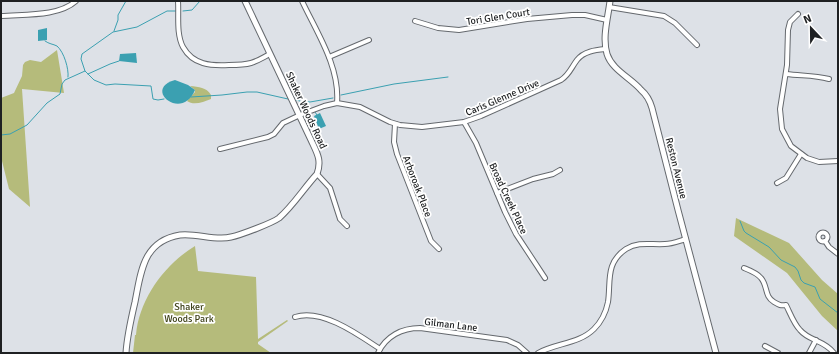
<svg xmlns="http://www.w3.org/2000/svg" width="839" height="354" font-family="Signika,sans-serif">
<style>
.green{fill:#b5bb7b}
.water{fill:#3ba0b1}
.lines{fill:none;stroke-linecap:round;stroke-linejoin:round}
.stream{stroke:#3ba0b1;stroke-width:1}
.minor-casing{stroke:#65696e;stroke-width:6}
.tertiary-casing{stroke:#65696e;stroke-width:7}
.minor{stroke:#fff;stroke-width:4}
.tertiary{stroke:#fff;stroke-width:5}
.labels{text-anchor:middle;stroke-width:3.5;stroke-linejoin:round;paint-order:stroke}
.street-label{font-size:10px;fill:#1e2022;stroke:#fff}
.park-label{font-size:10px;fill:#3c3f17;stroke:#fff}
</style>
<rect width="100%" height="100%" fill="#dde1e7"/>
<g class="green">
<polygon points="57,50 64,93 22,89 30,207 9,189 2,161 1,161 1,98 14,93 22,76 23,65 25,62 30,60 41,62"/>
<path d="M190 86C199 87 206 87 211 95V99C203 102 194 106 187 101L195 92V90Z"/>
<polygon points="736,218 789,243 822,280 838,294 838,331 822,316 787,273 734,236"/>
<path d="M195 246 198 271 256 277 258 339 287 320 288 321 258 342V344L271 353H133L135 335H136C139 299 165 264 195 246Z"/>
</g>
<g class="water">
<polygon points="47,28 47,40 38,41 38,30"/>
<polygon points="136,53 137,63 119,61 120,54"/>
<path d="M175 80 188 85 195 90C182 122 142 89 175 80Z"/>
<polygon points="320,113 326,126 319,129 314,116"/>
</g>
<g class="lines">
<g class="stream">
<polyline points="183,11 192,10 200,1"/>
<polyline points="114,31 118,20 118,15 126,1"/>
<path d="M45 41C49 44 53 44 57 46 64 52 69 69 68 77"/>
<polyline points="85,71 94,80 106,85 115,84 151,86 153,99 158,100 164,99"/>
<polyline points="88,74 110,64 119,61"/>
<polyline points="341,95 394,84 448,77"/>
<polyline points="191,97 222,95 247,92 257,92 288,99"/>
<polyline points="296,100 300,101"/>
<polyline points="303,101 310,102 333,98"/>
<polyline points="315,112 317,115"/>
<polyline points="1,135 10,134 27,125 47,103 60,94 62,84 65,80 85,71 81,59 82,54 113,32 137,27 167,11 176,11"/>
<polyline points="740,221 744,231 746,233 769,247 781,260 795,267 798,271 801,280 804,283 815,287 820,299 838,313"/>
</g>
<defs>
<g id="minor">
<path d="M178 1C179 15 176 34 183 47 193 65 211 66 229 65 236 65 244 65 251 63 258 61 264 57 270 54"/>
<path d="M302 1C317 33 340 67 337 103"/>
<polyline points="609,7 664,16 675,23 697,45"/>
<polyline points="798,14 790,22 788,30 787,65 780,109 782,129 791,146 807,158 819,162 838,161"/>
<path d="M1 16C24 14 58 17 76 1"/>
<polyline points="415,21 438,28 459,30 527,19 572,15 585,15 607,20"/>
<polyline points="329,57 369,40"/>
<path d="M786 74C802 76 814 75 829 79"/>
<polyline points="464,122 476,143 505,212 516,234 545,278"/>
<polyline points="395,124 394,142 397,154 431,241 439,249"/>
<path d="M220 149 268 137 274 134 283 123 300 115 324 106 337 103 360 107 390 122 400 125 422 127 464 122 481 116 561 80C569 75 571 68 577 60 584 51 596 50 606 49"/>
<polyline points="317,174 330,188 340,219 347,226"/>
<polyline points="777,183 786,178 801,154"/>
<polyline points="497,193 533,179 553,174 560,170"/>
<circle cx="823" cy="237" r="4.5"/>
<polyline points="825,241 829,247 838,254"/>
<path d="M744 268C749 270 757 273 761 278 768 286 764 296 774 302 779 305 781 306 786 305 790 313 794 324 800 330 809 341 824 340 834 353"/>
<path d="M295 317C322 308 359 335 380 349"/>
<polyline points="765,346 778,353"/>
<path d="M378 353C386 336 402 328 420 328L507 340 518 345 527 353"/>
<path d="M538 353C556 343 579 344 594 329 601 322 606 312 608 302 611 282 605 263 626 249 639 241 651 245 665 244 672 244 679 241 686 239"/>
<polyline points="809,353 816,340"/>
</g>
<g id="tertiary">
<path d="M610 1C608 18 602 37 607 54 612 70 631 78 641 90 647 95 650 101 652 108L678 210 716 353"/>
<path d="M126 353C127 336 131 319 135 302 141 272 143 241 180 235 197 233 215 241 231 237 241 235 272 223 279 218 293 206 304 188 317 174 322 160 317 153 311 140L245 1"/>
</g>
</defs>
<use href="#minor" class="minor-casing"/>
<use href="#tertiary" class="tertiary-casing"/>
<use href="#minor" class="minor"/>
<use href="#tertiary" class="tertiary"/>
</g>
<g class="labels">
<g class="street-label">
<text transform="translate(498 16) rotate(-9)" y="4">Tori Glen Court</text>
<text transform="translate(502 97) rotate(-23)" y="4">Caris Glenne Drive</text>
<text transform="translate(307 110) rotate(65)" y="4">Shaker Woods Road</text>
<text transform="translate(677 168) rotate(76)" y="4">Reston Avenue</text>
<text transform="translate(418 186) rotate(69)" y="4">Arboroak Place</text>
<text transform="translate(509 198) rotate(65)" y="4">Broad Creek Place</text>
<text transform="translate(451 324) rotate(7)" y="4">Gilman Lane</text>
</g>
<g class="park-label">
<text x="189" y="310">Shaker<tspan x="189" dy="12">Woods Park</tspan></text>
</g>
</g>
<rect width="839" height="354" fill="none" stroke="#1e2022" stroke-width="4"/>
<g transform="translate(811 28) rotate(338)" stroke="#ffffff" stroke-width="3" paint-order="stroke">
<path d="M0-3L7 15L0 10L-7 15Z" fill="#1e2022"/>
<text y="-6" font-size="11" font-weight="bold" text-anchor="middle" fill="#1e2022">N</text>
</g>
</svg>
